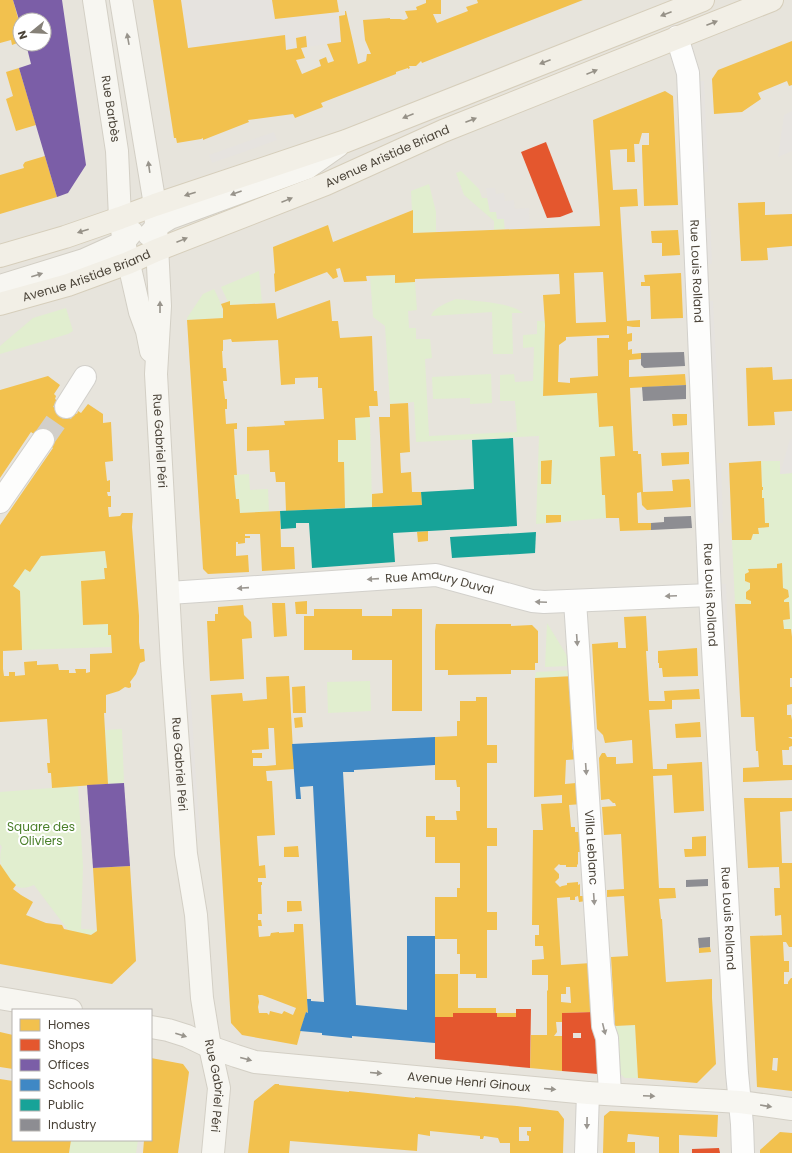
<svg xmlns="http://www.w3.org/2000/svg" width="792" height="1153" font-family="Poppins,sans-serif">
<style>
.residential{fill:#e7e4dc;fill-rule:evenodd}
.green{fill:#e1eecf}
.parking{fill:#e6e3df}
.homes{fill:#f2c14e;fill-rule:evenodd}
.shops{fill:#e4572e;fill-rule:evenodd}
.offices{fill:#7b5ea7}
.schools{fill:#3f88c5}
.public{fill:#17a398}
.industry{fill:#8d8d92}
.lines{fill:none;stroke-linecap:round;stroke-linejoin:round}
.street-tunnel{stroke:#d2cfca;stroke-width:22;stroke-dasharray:22 11;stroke-linecap:butt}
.street-casing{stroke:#d2d0cb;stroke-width:24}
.secondary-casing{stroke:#d3cfc5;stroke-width:24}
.primary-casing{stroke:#d6cebb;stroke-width:24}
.street{stroke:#fdfdfc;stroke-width:22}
.secondary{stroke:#f7f6f1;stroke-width:22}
.primary{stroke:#f2efe6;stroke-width:22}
.oneway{fill:#969187}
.oneway2{fill:#98948c}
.oneway3{fill:#9b9791}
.labels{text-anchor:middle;stroke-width:4;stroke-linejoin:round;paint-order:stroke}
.street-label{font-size:12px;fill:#4b4439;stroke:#fff}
.park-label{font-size:12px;fill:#4a7f2a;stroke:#fff}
</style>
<rect width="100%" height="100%" fill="#f4f2ee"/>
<path class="residential" d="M0 0H792V1153H0ZM20 20H44V44H20ZM13 1010H151V1140H13Z"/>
<g class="green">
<polygon points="461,171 479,189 482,198 487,198 490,212 497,212 504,219 505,229 494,230 494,221 464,195 456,173"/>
<polygon points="429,184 436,212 436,232 413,233 411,191"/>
<polygon points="259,271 262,303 230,305 230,302 228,302 221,287"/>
<polygon points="395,275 395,282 415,282 417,310 408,311 409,328 416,328 416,339 430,339 432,358 425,359 429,436 517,432 515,401 500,401 500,375 514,374 515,382 533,381 534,347 523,348 523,335 537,334 537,321 545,321 543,396 597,393 599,427 613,426 615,456 600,457 602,495 605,495 606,518 536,524 539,436 416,442 414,402 390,404 385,326 373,317 370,276"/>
<path d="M214 289C219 299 223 307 223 318L187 320V318L203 294Z"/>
<path d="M456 299C473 301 511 302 523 313H512L513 354H493L492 312 431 316C434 307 447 303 456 299Z"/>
<polygon points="66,308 73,331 68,334 0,354 0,346 33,318"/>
<polygon points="491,374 492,403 470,404 470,398 433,399 432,377"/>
<polygon points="370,417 372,507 345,508 344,462 338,462 338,440 356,439 355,418"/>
<polygon points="761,461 780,461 780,474 792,473 792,637 791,629 784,629 783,620 790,619 789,602 784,602 784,600 789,597 788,590 783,588 782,563 777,564 777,568 748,569 749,572 745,574 745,581 750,583 750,589 746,592 746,599 751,601 751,604 735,604 732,540 751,540 753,534 759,534 758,528 769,527 769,523 765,523 764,499 762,498 762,490 763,490 763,487 762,487"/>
<polygon points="249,474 250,490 268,489 269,512 240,513 239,499 236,499 234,475"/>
<polygon points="105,551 107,568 104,568 105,579 81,581 83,625 108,624 108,635 111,635 111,647 22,650 20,591 13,586 25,569 30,572 41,556"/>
<polygon points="547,623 569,659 570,666 545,667"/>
<polygon points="573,670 574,676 535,678 536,672"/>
<polygon points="370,681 371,711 328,713 327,682"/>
<polygon points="122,729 124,784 108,784 105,730"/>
<path d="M78 786 83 866 81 929 97 930V931L91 935 74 932V931L68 930 34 885C29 887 24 889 18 887 13 885 3 871 1 865 0 860 0 851 2 847L0 844V792Z"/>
<polygon points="635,1025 638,1078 625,1078 618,1072 615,1026"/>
<polygon points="71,1140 138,1140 136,1153 69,1153"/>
</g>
<g class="parking">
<polygon points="153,0 272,0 339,12 341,42 286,50 284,35 188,48"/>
<polygon points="698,81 704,81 708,172 702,172"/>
<polygon points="792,111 792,151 778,157 784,115"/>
<polygon points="274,132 277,140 212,163 209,155"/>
<polygon points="486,188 495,188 496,194 504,193 505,201 514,200 515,209 529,208 530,228 505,229 504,219 497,219 496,212 490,212"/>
<polygon points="704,218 710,218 712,264 706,264"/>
<polygon points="707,301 713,301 718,400 712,400"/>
<polygon points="790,439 792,439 792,473 780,474"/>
<polygon points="714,463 721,463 723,523 717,523"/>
<polygon points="720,584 726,584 730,690 724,690"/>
<polygon points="190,688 200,838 194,839 184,689"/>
</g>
<g class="homes">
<polygon points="0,0 13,0 20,25 20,42 12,45 11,40 0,43"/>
<polygon points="153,0 181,0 188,48 285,35 286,50 297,48 296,38 306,36 307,47 301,48 305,58 296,60 302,74 321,66 319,60 326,57 328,63 334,61 327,44 341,42 339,16 345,15 345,11 346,11 358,64 366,61 367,54 371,54 365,40 363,20 390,18 390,19 400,19 404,20 408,18 405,11 417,10 416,7 426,3 426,0 441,0 441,14 433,14 437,23 468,11 466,7 478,3 477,0 583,0 422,63 421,61 416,66 409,66 410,68 408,69 408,68 396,72 396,74 321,103 323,107 295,118 293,114 248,120 249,122 203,140 203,138 201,139 177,143 176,138 174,138"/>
<polygon points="272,0 337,0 339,12 275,19"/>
<polygon points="792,41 792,85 789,86 787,81 758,93 761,99 742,112 714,114 712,79 718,70"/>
<polygon points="19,68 36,125 16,131 6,99 13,96 6,72"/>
<path d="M665 91 673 96 678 205 644 206 642 149V145H649V133H642L639 144H634L635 162H627V149L610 150 613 190 637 189 638 206 620 207 627 321 640 320V327H633L627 326V334L632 333V341L628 342V350L632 349V354L641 353V359L629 360V377L685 374 686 385 630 388 633 451H638V454H641L643 492 673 491 672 480 689 479 690 481 691 507 647 510 642 505 641 492 637 493 638 523H651V530L620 531 619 518H606L605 495H602L600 457 615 456 613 426 599 427 597 393 543 396 545 325 543 295 560 294 559 274 415 279V282L395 283V275L366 276 367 281 344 282 340 268 336 269 338 277 333 279 327 272 275 292 274 274 275 273 273 247 328 225 333 242 413 210V233L600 226 593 120ZM603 272 606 322 576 323 574 273ZM609 335V338H597L598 376 570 378V383L558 382 559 345 566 340V337Z"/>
<polygon points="45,156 57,197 0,214 0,175 24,168 23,165 25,162"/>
<polygon points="765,202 765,215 792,214 792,246 767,248 768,260 741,261 738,203"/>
<polygon points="678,230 680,255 662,256 662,243 652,243 651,231"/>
<polygon points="681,273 683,318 651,319 650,286 641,286 641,282 645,282 644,275"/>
<polygon points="330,300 332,321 338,321 340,338 372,336 374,391 377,391 378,406 369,406 370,417 355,418 356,440 338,440 338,462 344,462 345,508 286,511 285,482 276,482 275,472 270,472 269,450 247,451 247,427 285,425 284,421 324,419 322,388 318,388 318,377 295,378 295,384 281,385 278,340 232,342 231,339 223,340 223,351 222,351 223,368 226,368 227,381 223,381 225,399 227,399 227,409 225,409 226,424 237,423 237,429 234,429 237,475 234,475 236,499 239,499 240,513 280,511 281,547 294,547 295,569 262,571 260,534 245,534 245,536 250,536 250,538 245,538 245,543 238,544 238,542 236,542 236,556 248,555 249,572 208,574 203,569 187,320 223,318 223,309 221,304 230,301 230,305 275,303 277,319"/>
<polygon points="772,367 773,380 792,379 792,411 774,412 775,425 748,426 746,368"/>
<path d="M48 376 60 385 54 394 56 396 55 399 77 414 78 411 81 413 88 404 103 414V423L111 422 113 461 105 462 107 481 110 480V492H107L108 496H111V507H108L109 517 120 516 122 513H133L132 527 139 616V642L140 649H144L145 661 140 663 136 674 130 682 131 684V687L129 688 125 687 119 691 106 695V713H104L108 784 52 788 51 773H48L47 763H50L47 719 0 722V525L53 448 31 432 0 478V390ZM105 551 107 568H104L105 579 81 581 83 625 108 624V635H111L112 653 90 654V672L86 673V669H75L76 673H69V670H59L58 664 37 665V661L24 662 25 675 15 676V672H9V676H4L3 669V651L22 650 20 591 13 586 25 569 30 572 41 556Z"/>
<polygon points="408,403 410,452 400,453 401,473 411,472 412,492 421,492 422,505 372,507 372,494 383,493 379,417 390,417 390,404"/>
<polygon points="672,414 687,414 687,425 673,426"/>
<polygon points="689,452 689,464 662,466 661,453"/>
<polygon points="552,460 551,484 541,484 541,461"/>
<polygon points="761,461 762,487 763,487 763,490 762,490 762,498 764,498 765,523 769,523 769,527 758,528 759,534 753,534 751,540 732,540 729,463"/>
<polygon points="546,515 561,515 561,522 546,523"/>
<polygon points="428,531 428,541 418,542 417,532"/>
<polygon points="782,563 783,588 788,590 789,597 784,600 784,602 789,602 790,619 783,620 784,629 791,629 792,637 792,678 790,678 790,687 792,687 792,704 787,705 787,715 791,715 792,720 792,737 788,737 792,739 792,746 789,747 789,750 782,750 783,765 792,765 792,780 743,782 743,768 759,767 758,751 756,751 754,717 741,717 735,604 751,604 751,601 746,599 746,592 750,589 750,583 745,581 745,574 749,572 748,569 777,568 777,564"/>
<polygon points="307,601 307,614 296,614 295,602"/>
<polygon points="272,603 285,603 287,636 274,637"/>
<polygon points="243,605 244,615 251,622 252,638 242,639 244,679 210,681 207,621 215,621 215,614 218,614 218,607"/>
<polygon points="314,609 362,609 362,616 392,616 392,609 422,609 422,711 392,711 392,660 352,660 352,650 304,650 304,616 314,616"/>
<polygon points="646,616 648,651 646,651 649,701 665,701 664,691 699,689 700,699 672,700 672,709 649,710 653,769 667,769 667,764 702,762 704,811 674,813 672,775 653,776 659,888 675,888 676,898 659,899 661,919 662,919 666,982 712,979 712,998 716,1064 697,1083 638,1078 635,1025 615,1026 611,957 628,956 624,896 607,897 607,890 624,889 621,834 604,835 602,807 616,806 615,803 613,803 609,799 601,800 599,758 602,753 605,753 607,757 616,757 616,764 633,763 632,740 605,743 603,735 597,729 592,644 618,642 618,648 626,648 624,617"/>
<polygon points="436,624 511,624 511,626 532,625 538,631 538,663 535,663 535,670 511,670 511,674 448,675 448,670 435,670 435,631"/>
<polygon points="697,648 698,676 663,677 662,668 659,668 659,663 658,663 658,651"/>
<path d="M289 676 294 769 266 771 267 781H272L275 835 257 836 259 866 265 865 266 878H258V882H262V885H261L262 914H258V920H261L262 926H258L259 937 270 936 271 933 279 932V933L294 932V924H303L308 1013 306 1012 297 1045 242 1035 231 1023 211 695 242 693 243 701 267 699 266 677ZM268 728H274L276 765 266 766H253V758H262V753H252V750L269 749ZM258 995H262L296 1008 293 1015 284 1011 282 1014 270 1011 269 1015 267 1013H259L258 1007 259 1002Z"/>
<path d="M574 676V736L572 743V749L579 759 566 760 565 784 576 783 582 804 569 805 571 827H575V832H583L585 852H578V865L577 864V867H566V865H560L559 864 554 869 559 874V878L555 882 560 887 562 886 567 885V883L578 882V885L580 884V896H586V901L579 902 578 896 575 897V900H570V897L557 898 561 965 591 963 594 1012 562 1013V1022H556L557 1032 554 1036H562V1071L530 1068 531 1035H547V991L548 990V975H532V960L544 959 543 946H535V935H539V925H532L533 830H543L541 804 562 803V795L534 797 535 678ZM566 987H570L571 1003 561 1002V994H566Z"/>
<polygon points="305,686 306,713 293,713 292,687"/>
<polygon points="476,697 487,697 487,745 497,745 497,763 487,763 487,828 497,828 497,846 487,846 487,912 497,912 497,930 487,930 487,978 476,978 476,974 460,974 460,954 457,954 457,939 435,939 435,897 457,897 457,888 460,888 460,863 435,863 435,837 426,837 426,816 435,816 435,820 457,820 456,811 460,811 460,787 457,787 456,780 435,780 435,737 457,736 457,721 460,721 460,701 476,701"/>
<polygon points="302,717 303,727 295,728 294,718"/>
<polygon points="700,722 701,737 676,738 675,724"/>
<path d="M744 798H792V811L780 812 782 863H792V947H789L786 942H783L784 961H789V972H784V984H788V982L791 978H792V1091L757 1087 750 936 782 935 781 915 775 916 774 888H780L779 867 748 868ZM773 1058H778L777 1071 772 1070Z"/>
<polygon points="706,836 706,856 685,857 684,849 692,849 692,837"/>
<polygon points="298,846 299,857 284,857 284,847"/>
<polygon points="0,864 11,880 16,885 13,889 21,895 33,902 26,915 46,923 62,925 64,929 91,935 97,931 93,868 130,866 136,961 112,984 0,964"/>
<polygon points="287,901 301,901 302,911 287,912"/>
<polygon points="710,947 711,952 699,953 699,948"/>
<polygon points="435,974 458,974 458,1008 496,1008 496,1013 453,1013 453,1017 435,1017"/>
<rect x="497" y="1013" width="19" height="4"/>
<polygon points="0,1032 13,1035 13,1069 0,1067"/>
<polygon points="151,1058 183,1064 189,1072 178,1153 143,1153 144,1140 151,1140"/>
<polygon points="0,1079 13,1081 13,1140 71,1140 69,1153 0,1153"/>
<path d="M275 1084H279V1085L349 1092V1091L415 1098V1097L517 1106 558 1111 564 1119 563 1153H510V1143H500L498 1138 484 1136 483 1139H480V1136L430 1131V1136L418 1134 417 1151 290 1141 289 1153H248L254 1101ZM519 1127H531V1131H527V1135L529 1136V1141H519Z"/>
<polygon points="610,1111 718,1115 717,1137 679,1135 679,1153 659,1153 659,1137 628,1134 627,1142 635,1142 635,1153 603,1153 604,1116"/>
<polygon points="780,1132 792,1133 792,1153 760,1153 760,1150"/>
</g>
<g class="shops">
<polygon points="546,142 573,212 560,217 547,218 521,152"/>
<polygon points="516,1009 531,1009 530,1068 435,1059 435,1017 453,1017 453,1013 497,1013 497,1017 516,1017"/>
<path d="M594 1012 598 1074 562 1071V1013ZM573 1033H581V1038H573Z"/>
<polygon points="719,1148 720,1153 692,1153 692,1149"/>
</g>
<g class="offices">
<polygon points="13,0 62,0 86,165 68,193 57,197 19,68 31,64 26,44 44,44 44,20 20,20 20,23"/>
<polygon points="124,783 130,866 93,868 87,785"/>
</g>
<polygon class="schools" points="435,737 435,765 354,770 354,772 343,772 356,1005 407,1010 407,936 435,936 435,1043 352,1036 352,1038 322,1035 322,1033 300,1031 306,1012 308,1013 307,999 311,999 311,1001 324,1002 313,786 300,787 301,799 296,799 292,744"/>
<g class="public">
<polygon points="513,438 517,526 393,533 395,562 312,568 309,523 296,523 296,528 281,529 280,511 422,505 421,492 474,489 472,440"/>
<polygon points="536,532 535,553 452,558 450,537"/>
</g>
<g class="industry">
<polygon points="684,352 685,366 644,368 641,365 641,353"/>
<polygon points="686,385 686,399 643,401 642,387"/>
<polygon points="691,516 692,528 651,530 651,523 664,522 664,517"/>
<polygon points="708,879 708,886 686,887 686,880"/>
<polygon points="710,937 710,947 699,948 698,938"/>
</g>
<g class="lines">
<polyline class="street-tunnel" points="43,440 66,407"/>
<defs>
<g id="street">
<path id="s1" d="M677 37 688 73 710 595 737 1073 742 1124 743 1153"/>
<polyline points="66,407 85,377"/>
<polyline points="0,502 43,440"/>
<path id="s2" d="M169 593 436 575 532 601 544 602 710 595"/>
<path id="s3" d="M575 601 603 1026 607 1038 610 1094"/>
<polyline points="586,1153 588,1093"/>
</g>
<g id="secondary">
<path id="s4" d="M94 0 117 151 120 218 124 242 140 312 147 331 151 351"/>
<path id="s5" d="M121 0 155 205 160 306 156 374 172 663 186 854 196 915 202 998 210 1047 219 1088 213 1153"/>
<polyline points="149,235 157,226 170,218 307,168 338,146"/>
<polyline points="0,286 84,260 124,242 132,232"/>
<polyline points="0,998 71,1010"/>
<path id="s6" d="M151 1027 168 1030 187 1036 210 1047 236 1056 255 1062 588 1093 740 1102 792 1109"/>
</g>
<g id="primary">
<polyline points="0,256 65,237 120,218 155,205 346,141 703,0"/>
<path id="s7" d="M0 304 68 285 128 263 157 250 326 184 443 131 772 0"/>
</g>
</defs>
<use href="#street" class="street-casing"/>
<use href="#secondary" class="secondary-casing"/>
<use href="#primary" class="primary-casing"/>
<use href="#street" class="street"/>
<use href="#secondary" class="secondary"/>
<use href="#primary" class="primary"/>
</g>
<defs><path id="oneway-solid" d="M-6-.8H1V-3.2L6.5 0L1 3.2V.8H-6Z"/></defs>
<g class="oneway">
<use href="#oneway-solid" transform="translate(666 14) rotate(159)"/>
<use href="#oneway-solid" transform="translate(712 23) rotate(-21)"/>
<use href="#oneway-solid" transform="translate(545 62) rotate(159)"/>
<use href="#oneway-solid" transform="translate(592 72) rotate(-22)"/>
<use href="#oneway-solid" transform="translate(408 116) rotate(158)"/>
<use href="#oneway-solid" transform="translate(471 120) rotate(-21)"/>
<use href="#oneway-solid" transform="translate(190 194) rotate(162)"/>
<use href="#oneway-solid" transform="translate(287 200) rotate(-22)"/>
<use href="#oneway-solid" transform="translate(83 231) rotate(162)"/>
<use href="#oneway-solid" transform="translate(182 240) rotate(-22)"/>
</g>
<g class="oneway2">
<use href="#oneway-solid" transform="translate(128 39) rotate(-100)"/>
<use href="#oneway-solid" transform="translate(149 167) rotate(-98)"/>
<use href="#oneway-solid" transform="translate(236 193) rotate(160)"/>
<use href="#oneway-solid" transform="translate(37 275) rotate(-17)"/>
<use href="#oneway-solid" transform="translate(160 307) rotate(-90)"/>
<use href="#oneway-solid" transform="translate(181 1035) rotate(18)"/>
<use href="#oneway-solid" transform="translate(246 1059) rotate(15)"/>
<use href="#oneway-solid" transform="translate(376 1073) rotate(5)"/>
<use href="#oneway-solid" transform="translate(550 1089) rotate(5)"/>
<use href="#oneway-solid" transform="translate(649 1096) rotate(3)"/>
<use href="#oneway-solid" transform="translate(766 1106) rotate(9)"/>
</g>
<g class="oneway3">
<use href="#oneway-solid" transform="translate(373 579) rotate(176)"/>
<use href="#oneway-solid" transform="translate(243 588) rotate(176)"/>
<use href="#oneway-solid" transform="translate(671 596) rotate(177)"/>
<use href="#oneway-solid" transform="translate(541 602) rotate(-177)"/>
<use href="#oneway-solid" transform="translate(577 640) rotate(86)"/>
<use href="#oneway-solid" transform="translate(586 769) rotate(86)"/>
<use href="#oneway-solid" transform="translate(594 899) rotate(86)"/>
<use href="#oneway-solid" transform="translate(604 1029) rotate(76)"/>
<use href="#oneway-solid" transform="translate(587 1123) rotate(91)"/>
</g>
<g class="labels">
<g class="street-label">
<text dy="4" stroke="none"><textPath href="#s4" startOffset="110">Rue Barbès</textPath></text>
<text dy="4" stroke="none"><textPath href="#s7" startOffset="415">Avenue Aristide Briand</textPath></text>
<text dy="4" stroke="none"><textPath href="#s1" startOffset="236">Rue Louis Rolland</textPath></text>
<text dy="4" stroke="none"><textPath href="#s7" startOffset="91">Avenue Aristide Briand</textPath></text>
<text dy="4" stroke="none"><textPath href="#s5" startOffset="444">Rue Gabriel Péri</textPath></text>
<text dy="4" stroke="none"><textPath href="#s2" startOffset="272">Rue Amaury Duval</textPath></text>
<text dy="4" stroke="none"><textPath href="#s1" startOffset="560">Rue Louis Rolland</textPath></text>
<text dy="4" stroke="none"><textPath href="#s5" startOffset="768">Rue Gabriel Péri</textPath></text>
<text dy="4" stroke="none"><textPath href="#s3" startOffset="247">Villa Leblanc</textPath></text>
<text dy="4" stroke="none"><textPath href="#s1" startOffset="884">Rue Louis Rolland</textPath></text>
<text dy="4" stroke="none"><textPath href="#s6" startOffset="325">Avenue Henri Ginoux</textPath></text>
<text dy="4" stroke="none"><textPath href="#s5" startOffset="1092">Rue Gabriel Péri</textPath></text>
</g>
<g class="park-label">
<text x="41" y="831">Square des<tspan x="41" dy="14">Oliviers</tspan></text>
</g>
</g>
<rect x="12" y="1009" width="140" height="132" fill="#ffffff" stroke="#b7b4b0"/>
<rect x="20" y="1019" width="20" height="12" fill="#f2c14e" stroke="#b7b4b0"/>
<text x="48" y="1029" font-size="12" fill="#4b4439">Homes</text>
<rect x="20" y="1039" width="20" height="12" fill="#e4572e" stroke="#b7b4b0"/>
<text x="48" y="1049" font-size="12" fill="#4b4439">Shops</text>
<rect x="20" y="1059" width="20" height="12" fill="#7b5ea7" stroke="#b7b4b0"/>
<text x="48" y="1069" font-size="12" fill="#4b4439">Offices</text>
<rect x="20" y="1079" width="20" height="12" fill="#3f88c5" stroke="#b7b4b0"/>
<text x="48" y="1089" font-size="12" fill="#4b4439">Schools</text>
<rect x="20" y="1099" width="20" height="12" fill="#17a398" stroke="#b7b4b0"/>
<text x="48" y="1109" font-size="12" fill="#4b4439">Public</text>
<rect x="20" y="1119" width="20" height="12" fill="#8d8d92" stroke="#b7b4b0"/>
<text x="48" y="1129" font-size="12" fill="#4b4439">Industry</text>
<g transform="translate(32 32) rotate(252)"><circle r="19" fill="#ffffff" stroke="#b7b4b0"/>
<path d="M0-3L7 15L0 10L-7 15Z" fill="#868178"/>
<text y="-6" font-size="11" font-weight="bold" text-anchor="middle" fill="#4b4439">N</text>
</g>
</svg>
